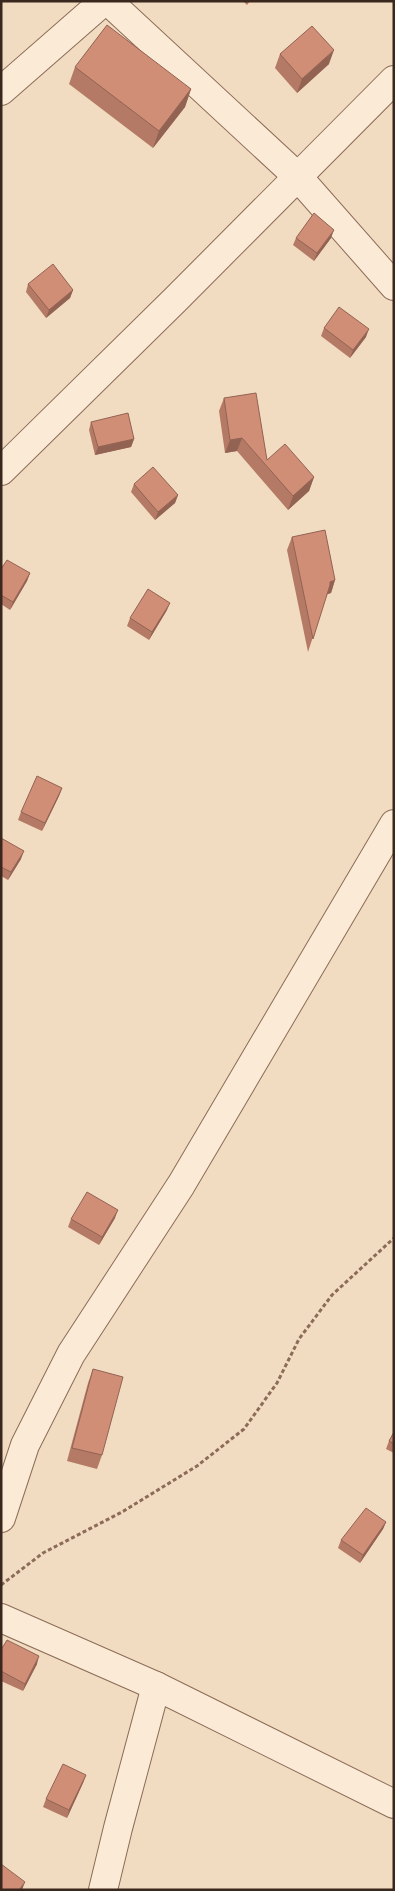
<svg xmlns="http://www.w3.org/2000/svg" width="395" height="1891" font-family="'Zilla Slab',serif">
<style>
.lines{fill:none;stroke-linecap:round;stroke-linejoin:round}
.minor-casing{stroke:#8c6c58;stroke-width:30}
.path{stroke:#8c6c58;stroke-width:3;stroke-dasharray:4 2.5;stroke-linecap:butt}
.minor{stroke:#fbead6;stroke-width:28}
.wall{fill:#b47a65}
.shaded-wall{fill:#926353}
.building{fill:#d18e76;stroke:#926353}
</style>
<rect width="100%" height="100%" fill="#f1dcc2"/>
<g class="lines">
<defs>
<g id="minor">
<polyline points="108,1 298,177 394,286"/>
<polyline points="1,91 104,1"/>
<polyline points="1,471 175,300 394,80"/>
<polyline points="1,1518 25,1445 71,1354 181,1185 394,824"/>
<polyline points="1,1618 156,1686 394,1804"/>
<polyline points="103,1890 118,1828 156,1686"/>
</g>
</defs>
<use href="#minor" class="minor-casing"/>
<polyline class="path" points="1,1585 43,1553 122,1512 197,1466 244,1429 277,1383 299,1339 332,1295 394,1238"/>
<use href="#minor" class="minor"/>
</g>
<g class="wall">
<polygon points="243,1 250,1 247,5"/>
<polygon points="280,54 329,64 297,93 275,68"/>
<polygon points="75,67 191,89 185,107 153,148 69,84"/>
<polygon points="296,238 331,238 314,261 293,245"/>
<polygon points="28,284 73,290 70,298 46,318 26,292"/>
<polygon points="324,328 366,337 350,358 321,336"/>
<polygon points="224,398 267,460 314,477 309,491 288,510 237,451 225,453 219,411"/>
<polygon points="91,422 134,439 131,447 95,455 89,430"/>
<polygon points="134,484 178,495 175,503 155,520 131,492"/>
<polygon points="292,537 335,580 331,593 327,594 308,652 287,550"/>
<polygon points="1,569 30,573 27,581 10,610 1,604"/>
<polygon points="167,610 149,640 127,626 130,618"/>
<polygon points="62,788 59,796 42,831 18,820 21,812"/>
<polygon points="1,838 21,859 8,880 1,876"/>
<polygon points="115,1218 99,1245 68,1227 71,1219"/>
<polygon points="93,1369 102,1455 97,1469 67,1461 88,1383"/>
<polygon points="394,1432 394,1453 386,1449 389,1441"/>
<polygon points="386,1522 383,1529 360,1563 338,1548 341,1540"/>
<polygon points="1,1650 37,1664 23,1691 1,1681"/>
<polygon points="86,1775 83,1783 67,1818 43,1807 46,1799"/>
</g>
<g class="shaded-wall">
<polygon points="334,50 329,64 297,93 302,79"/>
<polygon points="191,89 185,107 153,148 159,131"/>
<polygon points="334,230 331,238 314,261 317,253"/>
<polygon points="73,290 70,298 46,318 49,310"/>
<polygon points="369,329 366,337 350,358 353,350"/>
<polygon points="242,438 237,451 225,453 230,440"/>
<polygon points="134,439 131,447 95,455 98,447"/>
<polygon points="314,477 309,491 288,510 293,496"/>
<polygon points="178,495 175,503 155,520 158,512"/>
<polygon points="30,573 27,581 10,610 13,602"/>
<polygon points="335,580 331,593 325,595 330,582"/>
<polygon points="170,603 167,610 149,640 152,632"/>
<polygon points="62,788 59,796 42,831 45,823"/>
<polygon points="24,851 21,859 8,880 11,872"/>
<polygon points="118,1210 115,1218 99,1245 102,1237"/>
<polygon points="386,1522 383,1529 360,1563 363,1555"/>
<polygon points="39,1656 37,1664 23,1691 25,1684"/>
<polygon points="86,1775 83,1783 67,1818 69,1810"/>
<polygon points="25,1882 22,1890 19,1890"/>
</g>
<g class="building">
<polygon points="107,25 191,89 159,131 75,67"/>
<polygon points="312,26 334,50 302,79 280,54"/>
<polygon points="314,213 334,230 317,253 296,238"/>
<polygon points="53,264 73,290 49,310 28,284"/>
<polygon points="339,307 369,329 353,350 324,328"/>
<polygon points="256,393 267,460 285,444 314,477 293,496 242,438 230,440 224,398"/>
<polygon points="128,413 134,439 98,447 91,422"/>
<polygon points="153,467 178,495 158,512 134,484"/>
<polygon points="325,530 335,580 330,582 330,585 313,639 292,537"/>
<polygon points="7,560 30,573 13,602 1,595 1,569"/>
<polygon points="148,589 170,603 152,632 130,618"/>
<polygon points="37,776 62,788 45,823 21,812"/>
<polygon points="1,838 24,851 11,872 1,867"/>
<polygon points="87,1192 118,1210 102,1237 71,1219"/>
<polygon points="93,1369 123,1377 102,1455 72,1448"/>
<polygon points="394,1432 394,1444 389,1441"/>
<polygon points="366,1508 386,1522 363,1555 341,1540"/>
<polygon points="7,1640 39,1656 25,1684 1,1671 1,1650"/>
<polygon points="63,1764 86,1775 69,1810 46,1799"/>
<polygon points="1,1864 25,1882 19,1890 1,1890"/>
</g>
<rect width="395" height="1891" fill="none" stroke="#3a271d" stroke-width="5"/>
</svg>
